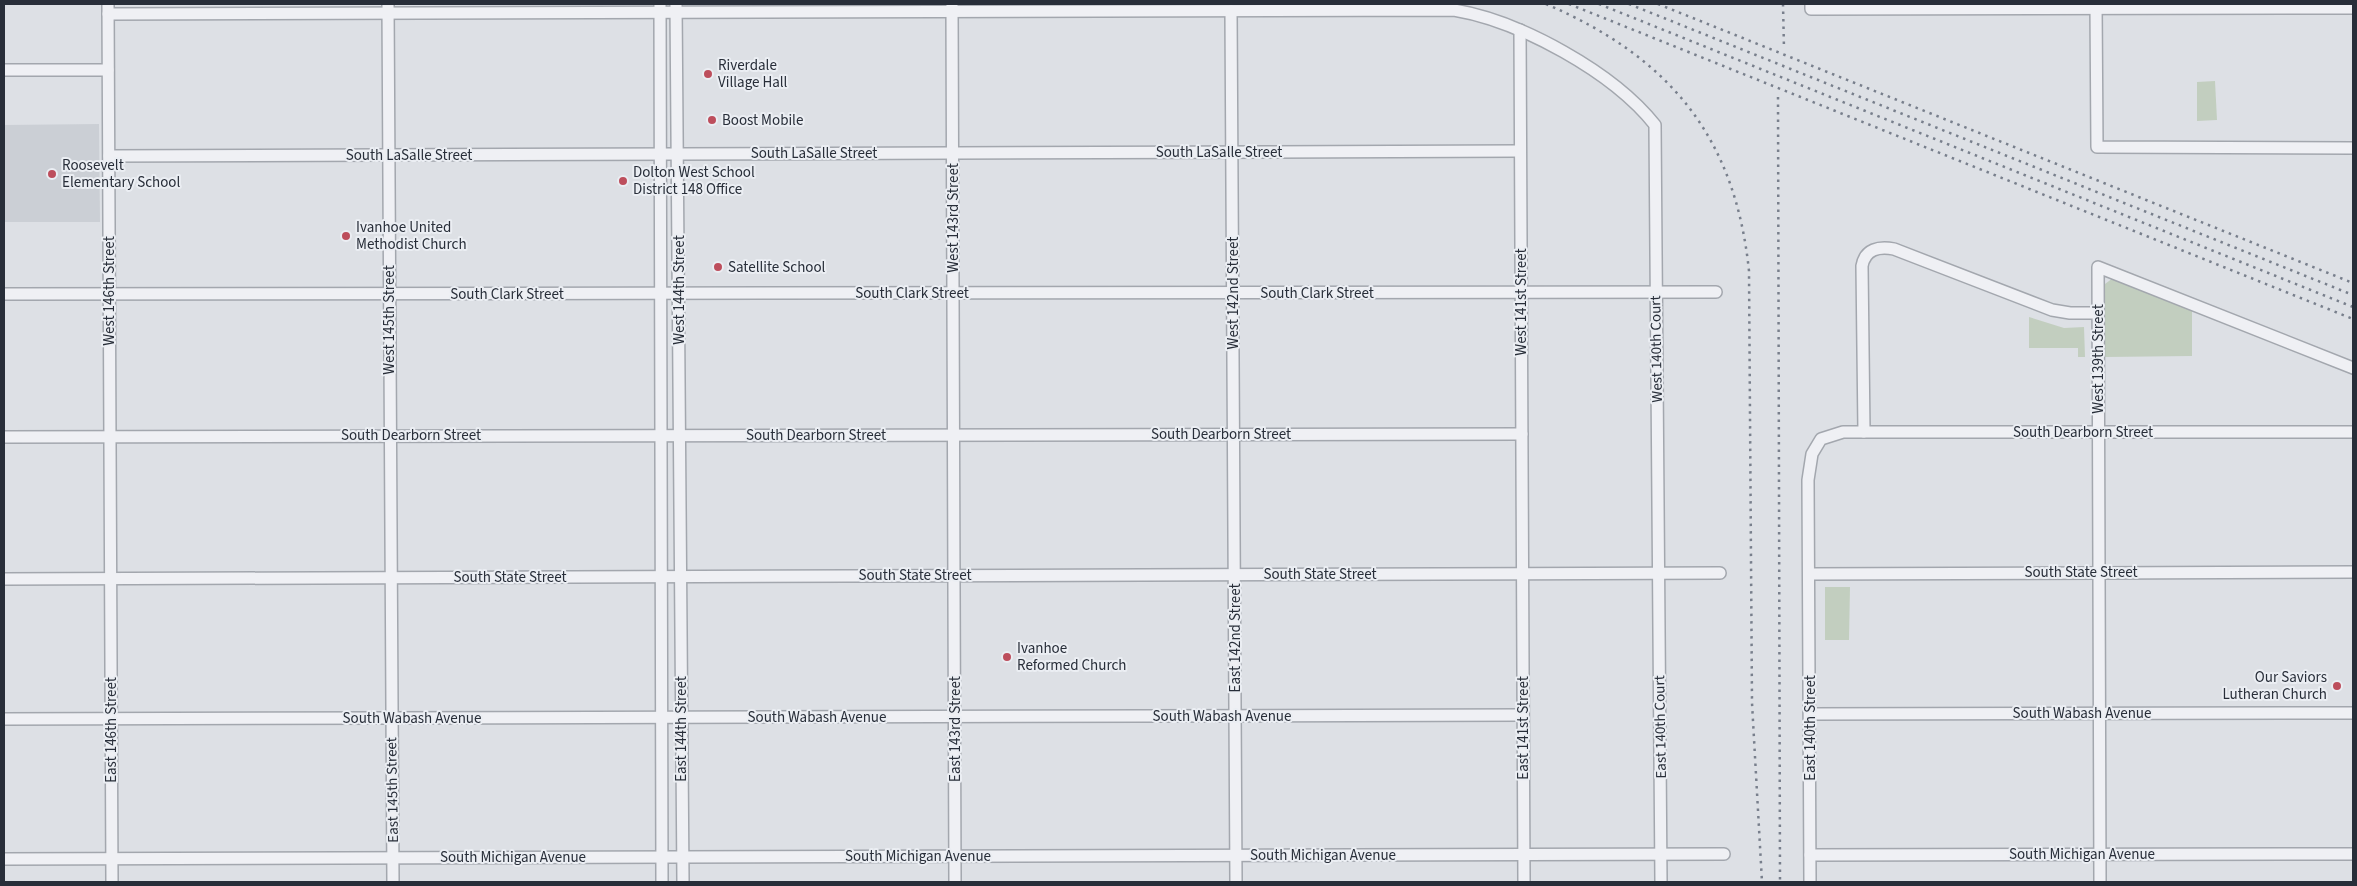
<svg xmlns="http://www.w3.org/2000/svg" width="2357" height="886" font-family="'Source Sans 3',sans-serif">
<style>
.built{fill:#cbcfd5}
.green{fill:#c2cebf}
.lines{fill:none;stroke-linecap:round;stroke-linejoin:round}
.minor-casing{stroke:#a3a7ae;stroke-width:14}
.minor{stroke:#eff0f4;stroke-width:11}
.rail{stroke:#787f8c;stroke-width:2.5;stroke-dasharray:2.5 5;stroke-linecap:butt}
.poi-dot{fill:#bd4e5c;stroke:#ebeef3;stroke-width:2}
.labels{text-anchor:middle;stroke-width:4;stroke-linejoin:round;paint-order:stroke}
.poi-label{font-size:15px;fill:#282e39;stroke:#ebeef3;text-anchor:start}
.street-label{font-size:15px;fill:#282e39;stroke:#ebeef3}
</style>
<rect width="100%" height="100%" fill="#dde0e5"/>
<polygon class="built" points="99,124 100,222 4,222 4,125"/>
<g class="green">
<polygon points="2215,81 2217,120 2197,121 2197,82"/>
<polygon points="2113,278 2192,310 2192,356 2105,357 2105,284"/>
<polygon points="2029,317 2064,328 2084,327 2085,357 2078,357 2078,348 2029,348"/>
<polygon points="1825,587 1850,587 1849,640 1825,640"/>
</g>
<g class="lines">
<defs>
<g id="minor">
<polyline points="108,4 112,882"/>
<polyline points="388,4 393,882"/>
<polyline points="660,4 662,882"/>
<polyline points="676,4 683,882"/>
<polyline points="1811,4 1811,9 2353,8"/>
<polyline points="2096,4 2097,147 2353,148"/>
<polyline points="952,5 955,882"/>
<polyline points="1231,11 1236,882"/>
<path d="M108 14 1454 10C1520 21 1613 72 1655 125L1661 882"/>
<polyline points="1520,30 1524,882"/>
<polyline points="4,70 108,70"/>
<polyline points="109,156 1520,151"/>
<polyline points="4,294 1716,292"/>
<path d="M1864 432 1862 266C1865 249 1879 246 1894 249L2052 310 2070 313H2098"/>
<polyline points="4,437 1522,434"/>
<polyline points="1809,574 2353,572"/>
<polyline points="4,579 1720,573"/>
<polyline points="1810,714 2353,713"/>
<polyline points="4,719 1523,715"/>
<polyline points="1810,855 2353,854"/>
<polyline points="4,859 1724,854"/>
<polyline points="1810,882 1808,480 1812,454 1821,439 1843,432 2353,432"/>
<polyline points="2100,882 2098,267 2353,368"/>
</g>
</defs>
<use href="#minor" class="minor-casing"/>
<use href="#minor" class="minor"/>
<g class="rail">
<path d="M1546 4C1669 57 1735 136 1749 271L1752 703 1762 882"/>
<polyline points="1569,4 2353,319"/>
<polyline points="1599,4 2353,307"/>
<polyline points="1629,4 2353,295"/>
<polyline points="1658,4 2353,283"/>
<polyline points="1783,4 1784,49"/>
<polyline points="1778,97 1780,882"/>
</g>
</g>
<g class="poi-dot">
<circle cx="708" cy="74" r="5"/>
<circle cx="712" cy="120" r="5"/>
<circle cx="52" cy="174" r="5"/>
<circle cx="623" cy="181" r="5"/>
<circle cx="346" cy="236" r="5"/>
<circle cx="718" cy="267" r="5"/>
<circle cx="1007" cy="657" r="5"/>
<circle cx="2337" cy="686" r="5"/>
</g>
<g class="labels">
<g class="poi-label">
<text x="718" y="70">Riverdale<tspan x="718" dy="17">Village Hall</tspan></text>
<text x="722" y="125">Boost Mobile</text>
<text x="62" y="170">Roosevelt<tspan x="62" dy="17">Elementary School</tspan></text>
<text x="633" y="177">Dolton West School<tspan x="633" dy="17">District 148 Office</tspan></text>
<text x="356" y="232">Ivanhoe United<tspan x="356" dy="17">Methodist Church</tspan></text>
<text x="728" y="272">Satellite School</text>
<text x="1017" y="653">Ivanhoe<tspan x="1017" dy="17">Reformed Church</tspan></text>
<text x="2327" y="682" text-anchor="end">Our Saviors<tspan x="2327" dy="17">Lutheran Church</tspan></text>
</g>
<g class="street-label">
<text x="1219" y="157">South LaSalle Street</text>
<text x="814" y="158">South LaSalle Street</text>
<text x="409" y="160">South LaSalle Street</text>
<text transform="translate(953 218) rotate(-90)" y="5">West 143rd Street</text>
<text transform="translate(679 290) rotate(-90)" y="5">West 144th Street</text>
<text transform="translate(109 291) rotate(-90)" y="5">West 146th Street</text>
<text x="912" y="298">South Clark Street</text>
<text transform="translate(1233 293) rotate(-90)" y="5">West 142nd Street</text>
<text x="1317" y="298">South Clark Street</text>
<text x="507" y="299">South Clark Street</text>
<text transform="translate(1521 302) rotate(-90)" y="5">West 141st Street</text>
<text transform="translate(389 320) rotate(-90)" y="5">West 145th Street</text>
<text transform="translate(1656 349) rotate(-91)" y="5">West 140th Court</text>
<text transform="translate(2098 359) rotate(-90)" y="5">West 139th Street</text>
<text x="2083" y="437">South Dearborn Street</text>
<text x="1221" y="439">South Dearborn Street</text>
<text x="411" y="440">South Dearborn Street</text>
<text x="816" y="440">South Dearborn Street</text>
<text x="2081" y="577">South State Street</text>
<text x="1320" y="579">South State Street</text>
<text x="915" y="580">South State Street</text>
<text x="510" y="582">South State Street</text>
<text transform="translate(1235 638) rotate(-90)" y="5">East 142nd Street</text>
<text x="2082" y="718">South Wabash Avenue</text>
<text x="1222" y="721">South Wabash Avenue</text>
<text x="817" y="722">South Wabash Avenue</text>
<text x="412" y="723">South Wabash Avenue</text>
<text transform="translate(1660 727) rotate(-91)" y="5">East 140th Court</text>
<text transform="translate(1523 728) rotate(-90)" y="5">East 141st Street</text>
<text transform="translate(1810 728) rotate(-90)" y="5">East 140th Street</text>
<text transform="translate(681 729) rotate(-90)" y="5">East 144th Street</text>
<text transform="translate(955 729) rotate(-90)" y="5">East 143rd Street</text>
<text transform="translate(111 730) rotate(-90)" y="5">East 146th Street</text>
<text transform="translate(392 790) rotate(-91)" y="5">East 145th Street</text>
<text x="2082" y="859">South Michigan Avenue</text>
<text x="1323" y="860">South Michigan Avenue</text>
<text x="918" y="861">South Michigan Avenue</text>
<text x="513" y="862">South Michigan Avenue</text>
</g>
</g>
<rect width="2357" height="886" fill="none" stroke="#282e39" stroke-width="10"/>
</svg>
